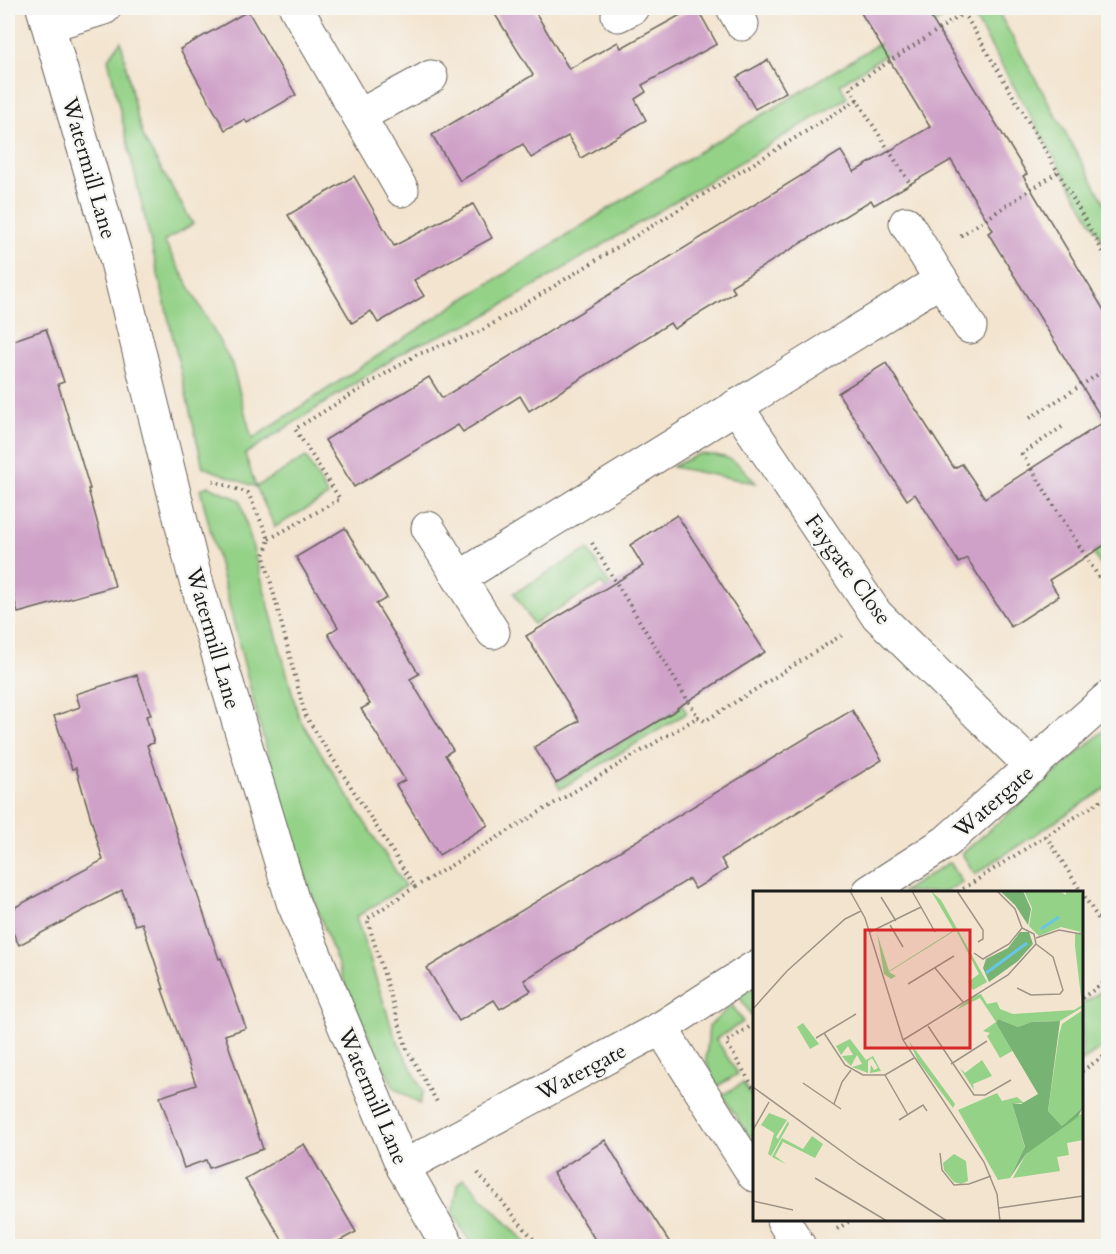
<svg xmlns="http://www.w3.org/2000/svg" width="1116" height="1254" font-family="Cardo,serif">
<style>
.green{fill:#94d288;stroke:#587752;stroke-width:1.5}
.building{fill:#cfa1c8}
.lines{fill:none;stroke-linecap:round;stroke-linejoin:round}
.street-casing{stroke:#67625b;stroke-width:35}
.path{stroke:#67625b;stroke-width:4;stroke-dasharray:1.5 4.5;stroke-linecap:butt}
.street{stroke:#fff;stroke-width:33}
.labels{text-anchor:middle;stroke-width:4.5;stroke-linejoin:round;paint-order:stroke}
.street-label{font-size:22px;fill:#1c1c1c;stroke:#f6f6f2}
.inset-river{fill:none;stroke:#67c6e5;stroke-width:3}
.inset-road{fill:none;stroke:#9d9487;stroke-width:1.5}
.view{fill:#d62828;fill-opacity:0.15;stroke:#d62828;stroke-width:3}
.inset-edge{fill:none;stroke:#1c1c1c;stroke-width:3}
</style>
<rect width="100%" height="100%" fill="#f6f6f2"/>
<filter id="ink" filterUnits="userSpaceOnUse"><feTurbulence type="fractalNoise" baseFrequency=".0167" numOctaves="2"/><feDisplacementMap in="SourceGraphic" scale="12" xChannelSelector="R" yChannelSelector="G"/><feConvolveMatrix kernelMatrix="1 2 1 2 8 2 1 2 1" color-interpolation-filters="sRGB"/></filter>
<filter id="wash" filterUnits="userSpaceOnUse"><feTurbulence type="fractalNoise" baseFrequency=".008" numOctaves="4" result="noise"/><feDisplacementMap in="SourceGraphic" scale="24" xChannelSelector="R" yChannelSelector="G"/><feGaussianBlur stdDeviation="1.35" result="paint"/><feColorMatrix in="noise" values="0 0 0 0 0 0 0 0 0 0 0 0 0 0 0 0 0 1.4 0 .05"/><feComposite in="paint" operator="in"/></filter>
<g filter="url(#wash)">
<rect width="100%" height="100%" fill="#f3e4cf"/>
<g class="green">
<polygon points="936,8 959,8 840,84 847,98 478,320 410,348 245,454 256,487 306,457 328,496 275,527 256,487 203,467 108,59 121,41 136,113 145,141 193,224 164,241 232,364 252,439 462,300 539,253 700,151 789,99"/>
<polygon points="969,8 996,8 1108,209 1108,251"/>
<path d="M699 454C732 456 734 458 756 483L672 467Z"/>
<polygon points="209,486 240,500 299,718 405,886 356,917 394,1034 423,1091 420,1104 394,1088 351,999 308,884 260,727 200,489"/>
<polygon points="1108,543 1108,578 1093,553"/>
<polygon points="588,549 687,713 560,789 556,783 678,709 602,583 533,624 514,593"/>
<polygon points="1108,727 1108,787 975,874 962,854"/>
<polygon points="950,862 962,882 946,892 902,892"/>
<polygon points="754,986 754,1013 751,1015 739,996"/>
<polygon points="1108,987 1108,1044 1082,1061 1082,1004"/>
<polygon points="732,1005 743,1022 716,1039 738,1074 716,1087 706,1060 709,1026"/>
<polygon points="743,1083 754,1100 754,1137 748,1135 722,1095"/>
<polygon points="464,1178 529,1246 472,1246 453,1214 458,1184"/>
</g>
<g id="blocks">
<g class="building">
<polygon points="491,8 533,8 569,69 618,42 621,48 693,8 697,8 717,44 642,85 646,92 635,99 646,120 581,158 568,136 531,158 523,144 460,181 432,135 533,75"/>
<polygon points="858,8 925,8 1027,174 1023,176 1108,317 1108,543 1049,580 1059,596 1011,627 967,558 959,563 915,494 907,500 838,393 886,363 954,468 962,464 985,498 1104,422 988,233 993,230 951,160 874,205 871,200 731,286 735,292 674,329 670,323 529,411 520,396 463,432 458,425 354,487 325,440 429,377 442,398 841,151 854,172 930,127"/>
<polygon points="248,11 296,95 247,123 245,119 225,130 180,49"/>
<polygon points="768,60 786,92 755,109 737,77"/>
<polygon points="354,176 394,246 473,204 492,238 414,280 424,296 378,323 371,311 352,323 288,215"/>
<polygon points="46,329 64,382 58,384 90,489 88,489 115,586 18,613 8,575 8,342"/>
<polygon points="677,515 765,652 677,708 678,709 556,783 534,747 579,721 526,636 643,566 630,545"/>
<polygon points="345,528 387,598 376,604 419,674 410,679 453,750 445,755 488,825 439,855 396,785 405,780 361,709 370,704 328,634 338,627 296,557"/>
<polygon points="137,675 151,715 146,716 154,743 147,745 219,959 221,958 246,1028 225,1035 263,1149 209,1168 206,1160 184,1168 160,1097 196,1085 162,989 164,989 142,923 135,925 122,890 19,945 8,923 8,911 103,860 76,768 72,769 54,716 80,707 76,694"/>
<polygon points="852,710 882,760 721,859 727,869 695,889 689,879 524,980 531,991 500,1009 494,1000 459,1021 427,968"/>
<polygon points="605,1140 626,1175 672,1246 599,1246 553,1173"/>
<polygon points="304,1144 356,1232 330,1246 286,1246 245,1179"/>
</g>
</g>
</g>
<g filter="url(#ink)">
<use href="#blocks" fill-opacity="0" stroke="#67625b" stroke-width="1.5"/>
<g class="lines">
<defs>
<g id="street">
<polyline points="43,8 116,258 194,574 293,902 403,1167 448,1246"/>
<polyline points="296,8 402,190"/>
<polyline points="733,8 742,24"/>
<polyline points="618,15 632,8"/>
<polyline points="49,25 104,8"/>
<polyline points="359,116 431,77"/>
<polyline points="906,223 970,327"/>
<polyline points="736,406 876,614 1032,767"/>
<polyline points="428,528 493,632"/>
<polyline points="459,578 941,280"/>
<polyline points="869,892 946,842 1108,698"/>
<polyline points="661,1028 754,1175"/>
<polyline points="403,1167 661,1028 754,968"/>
<polyline points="783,1220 799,1246"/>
</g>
</defs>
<use href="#street" class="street-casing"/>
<g class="path">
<polyline points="857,100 850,87 964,13 1058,172 960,236"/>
<polyline points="1058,172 1108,261"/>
<polyline points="1030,418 1108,368"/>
<polyline points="1062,427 1022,454 1108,592"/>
<polyline points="213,481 248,493 269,539 264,556 305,715 415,887 367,919 407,1049 437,1102"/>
<polyline points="269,539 340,499 295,429 416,355 481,331 857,100 909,182"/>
<polyline points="592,543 698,717"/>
<polyline points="1046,836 1108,934"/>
<polyline points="415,887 698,717 705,721 842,635"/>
<polyline points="958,892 1108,796"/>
<polyline points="1082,998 1108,980"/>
<polyline points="754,1024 726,1042 754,1088"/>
<polyline points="1082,1071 1108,1053"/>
<polyline points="478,1173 539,1246"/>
<polyline points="837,1229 851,1220"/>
</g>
<use href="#street" class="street"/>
</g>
</g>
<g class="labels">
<g class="street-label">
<text transform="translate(90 168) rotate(74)" y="8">Watermill Lane</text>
<text transform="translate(849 569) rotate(54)" y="8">Faygate Close</text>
<text transform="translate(214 638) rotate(74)" y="8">Watermill Lane</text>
<text transform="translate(993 801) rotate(-41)" y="8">Watergate</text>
<text transform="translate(581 1071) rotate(-28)" y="8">Watergate</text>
<text transform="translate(374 1096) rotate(67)" y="8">Watermill Lane</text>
</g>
</g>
<g transform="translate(753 891)">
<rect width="330" height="330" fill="#f3e4cf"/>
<path d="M178 0 188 9 234 91 220 99 215 91 226 83 203 39 136 81 143 85 138 88 131 83 124 42 136 80 201 39ZM271 0H306L313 4V0H327L330 6V116L307 130 278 131 265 136 245 128 243 132 261 159 247 167 234 145 237 142 230 140 243 131 227 107 203 119 220 105 228 103 234 113 244 111 247 118 260 123 321 119 329 114 322 55V43L328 41 308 36 286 45 276 35 279 17ZM330 119V216L310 234 330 222V249L314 252 316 264 304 266 307 280 260 287 273 263 309 235 295 220 306 144 309 133ZM50 132 66 153 57 158 44 136ZM97 148 113 169 120 165 128 180 117 182 118 174 121 179 125 177 119 167 115 170V182L99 176 109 173 104 164 98 175 92 169 89 165 100 164 95 155 88 164 83 155ZM156 150 202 213 200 217 165 170ZM229 169 239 185 220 193 221 199 207 177 212 182ZM244 202 249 210 264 206 271 212H259L272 257 257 287 245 289 205 219ZM16 222 34 229 23 246 25 248 35 230 36 233 18 265 15 263 21 242 8 234ZM59 245 70 253 62 267 30 251 22 265 33 273 19 266 29 247 50 258ZM201 263 213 270 215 290 208 293 201 291 191 279 190 272Z" fill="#94d288"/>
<path d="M247 0H270L278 18 275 34 262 14ZM267 41H276L280 53 265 70 236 91 230 77 233 68 255 57ZM245 128 265 136 278 131 307 130 295 220 309 235 330 216 325 226 273 263 257 287 272 256 259 212 268 213 285 203 243 132Z" fill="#77b474"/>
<path class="inset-river" d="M288 38 306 26M233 82 274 52"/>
<path class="inset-road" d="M97 0 112 27 150 149 231 271 244 303 247 330M159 0 182 41M204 0 230 39V48L225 51M128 6 143 30M137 34 150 56M117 41 168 16M283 47 306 39 328 43M221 62 230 68 256 53 269 37M182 77 210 111M155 93 201 65M264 97 278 104 307 103 310 99 300 66 283 53M0 118 34 80 92 28 108 20M175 135 221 204H232L258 189M71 142 92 174 110 184H132L161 167M63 147 103 123M150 149 255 84 283 53 281 43 269 37 262 18 244 0M198 173 234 150M132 184 155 224M50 192 88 218M0 196 106 273 194 330M81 213 89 191 98 179M146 229 170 214 174 220M0 239 16 211M187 262 189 279 201 294 216 293 238 285M62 287 134 330M0 310 40 319M246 317 330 305"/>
<path class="view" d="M112 39H217V157H112Z"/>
<rect width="330" height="330" class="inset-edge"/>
</g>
<rect width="1116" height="1254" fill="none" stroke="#f6f6f2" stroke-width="30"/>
</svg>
